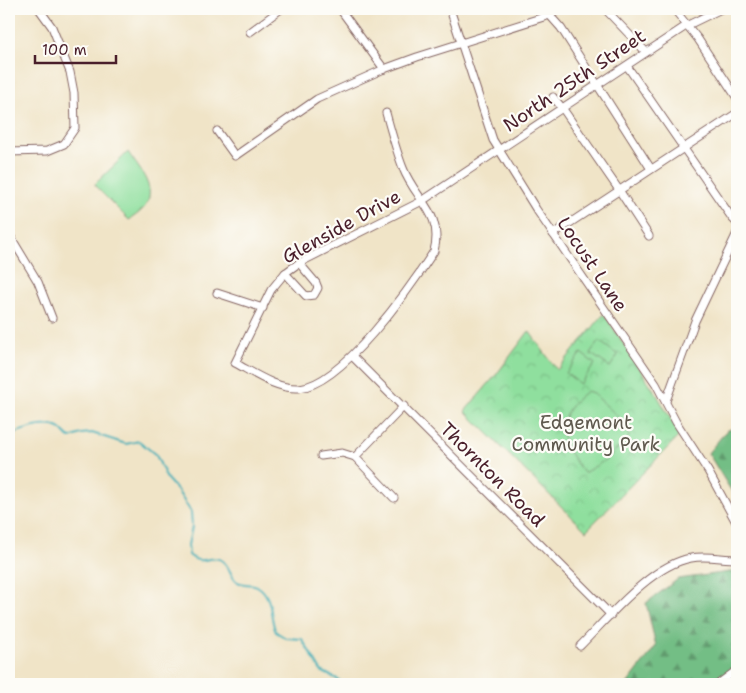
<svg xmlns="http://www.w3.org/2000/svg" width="746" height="693" font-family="'Shantell Sans',sans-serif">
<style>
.forest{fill:url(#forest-firs);stroke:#5e6e58}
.park{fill:url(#park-crowns);stroke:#6c7f64}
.pitch{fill:#8fdf9e;stroke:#6c7f64}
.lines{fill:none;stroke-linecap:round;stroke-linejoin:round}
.stream{stroke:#40b0ba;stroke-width:2}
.minor-casing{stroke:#846462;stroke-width:9}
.minor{stroke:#fff;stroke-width:7}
.labels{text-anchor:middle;stroke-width:4.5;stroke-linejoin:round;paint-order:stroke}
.street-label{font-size:19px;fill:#4a1f2b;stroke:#fdfcf7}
.park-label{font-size:19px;fill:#5f594e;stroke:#fdfcf7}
</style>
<defs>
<pattern id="forest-firs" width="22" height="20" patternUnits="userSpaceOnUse" patternTransform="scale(1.25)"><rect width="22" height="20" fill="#73be85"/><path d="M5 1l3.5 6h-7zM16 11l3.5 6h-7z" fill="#609a6d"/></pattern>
<pattern id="park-crowns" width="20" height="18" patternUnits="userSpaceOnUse" patternTransform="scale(1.25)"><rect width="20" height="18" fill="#8fdf9e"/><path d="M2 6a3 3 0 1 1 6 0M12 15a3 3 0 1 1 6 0" fill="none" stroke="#7dbf88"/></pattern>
</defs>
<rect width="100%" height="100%" fill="#fdfcf7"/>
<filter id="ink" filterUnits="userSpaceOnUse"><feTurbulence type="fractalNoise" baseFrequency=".02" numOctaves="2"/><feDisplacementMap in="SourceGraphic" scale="10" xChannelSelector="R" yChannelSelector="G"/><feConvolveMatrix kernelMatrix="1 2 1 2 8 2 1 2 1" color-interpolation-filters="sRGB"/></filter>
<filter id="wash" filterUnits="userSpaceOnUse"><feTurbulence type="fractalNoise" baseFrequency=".0096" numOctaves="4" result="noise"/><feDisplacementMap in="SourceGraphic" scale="20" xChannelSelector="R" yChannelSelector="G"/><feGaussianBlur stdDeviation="1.12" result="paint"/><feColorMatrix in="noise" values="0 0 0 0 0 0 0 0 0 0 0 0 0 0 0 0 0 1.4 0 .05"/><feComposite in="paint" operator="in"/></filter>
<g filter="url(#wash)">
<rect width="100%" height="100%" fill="#f0e4c7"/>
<g class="forest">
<polygon points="737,428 737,500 708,453 727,430"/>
<polygon points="737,571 737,684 627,684 656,646 646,603 678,579"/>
</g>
<polygon class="park" points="604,314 657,395 680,435 586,531 465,411 496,375 529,331 557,370"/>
<g class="pitch">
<path d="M128 152C137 166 156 186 147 203 144 210 135 216 129 220L96 187 95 184Z"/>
<polygon points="599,341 618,355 610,367 590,353"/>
<polygon points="581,353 595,364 580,384 566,373"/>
<path d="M587 391 593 393 629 427V437L607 459 584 473C559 442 551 418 587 391Z"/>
</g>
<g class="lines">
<path class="stream" d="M9 436C21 430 46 421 59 428 64 430 65 436 70 438L81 434 92 433 126 444 139 441 156 455 167 479 177 490 191 512 192 527 188 545 189 555C202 566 206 556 219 559 227 561 230 574 235 580 242 587 250 582 257 586 274 596 269 618 276 632L286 638 302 639 321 671 337 679 343 684"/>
</g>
</g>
<g filter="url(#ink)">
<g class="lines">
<defs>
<g id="minor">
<polyline points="340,9 384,69"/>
<polyline points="450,9 493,140 536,209 656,384 676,422 708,471 737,524"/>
<polyline points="544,9 561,28 651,169"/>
<polyline points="605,9 646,52"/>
<polyline points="674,9 698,39 737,98"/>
<polyline points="250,32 281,9"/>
<polyline points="627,66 732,218 737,223"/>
<polyline points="553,97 563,109 619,190 649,236"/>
<path d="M386 113C391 131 396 150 403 168 415 200 444 213 434 251 411 287 342 385 299 388 276 389 254 373 235 363L271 290 285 273 299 263 422 201 686 26 721 9"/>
<polyline points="217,131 235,156 317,99 384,69 417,57 550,15 557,9"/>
<polyline points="9,152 47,151 64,144 75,128 74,93 70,72 52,27 39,9"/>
<polyline points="9,234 38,282 52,318"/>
<polyline points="553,234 737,113"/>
<polyline points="285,273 306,296 314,295 318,288 316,283 299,263"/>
<polyline points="217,293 263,308"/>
<polyline points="352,356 611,615"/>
<polyline points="666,401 695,321 737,233"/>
<polyline points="321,456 342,453 355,457 394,498"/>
<polyline points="355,457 404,406"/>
<path d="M580 646C609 617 651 565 691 558 706 555 722 559 737 559"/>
<polyline points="718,684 737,670"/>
</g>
</defs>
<use href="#minor" class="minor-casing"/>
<use href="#minor" class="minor"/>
</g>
</g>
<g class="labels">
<g class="street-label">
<text transform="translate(574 80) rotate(-34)" y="7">North 25th Street</text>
<text transform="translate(341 226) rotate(-29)" y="7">Glenside Drive</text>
<text transform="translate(593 264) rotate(56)" y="7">Locust Lane</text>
<text transform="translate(493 474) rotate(45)" y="7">Thornton Road</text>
</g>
<g class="park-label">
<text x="586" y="429">Edgemont<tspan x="586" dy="22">Community Park</tspan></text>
</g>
</g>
<rect width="746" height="693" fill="none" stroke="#fdfcf7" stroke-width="30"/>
<path d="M35 55v8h81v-8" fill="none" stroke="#4a1f2b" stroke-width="2.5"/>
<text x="42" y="55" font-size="15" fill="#4a1f2b" stroke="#fdfcf7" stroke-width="4" paint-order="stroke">100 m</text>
</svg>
